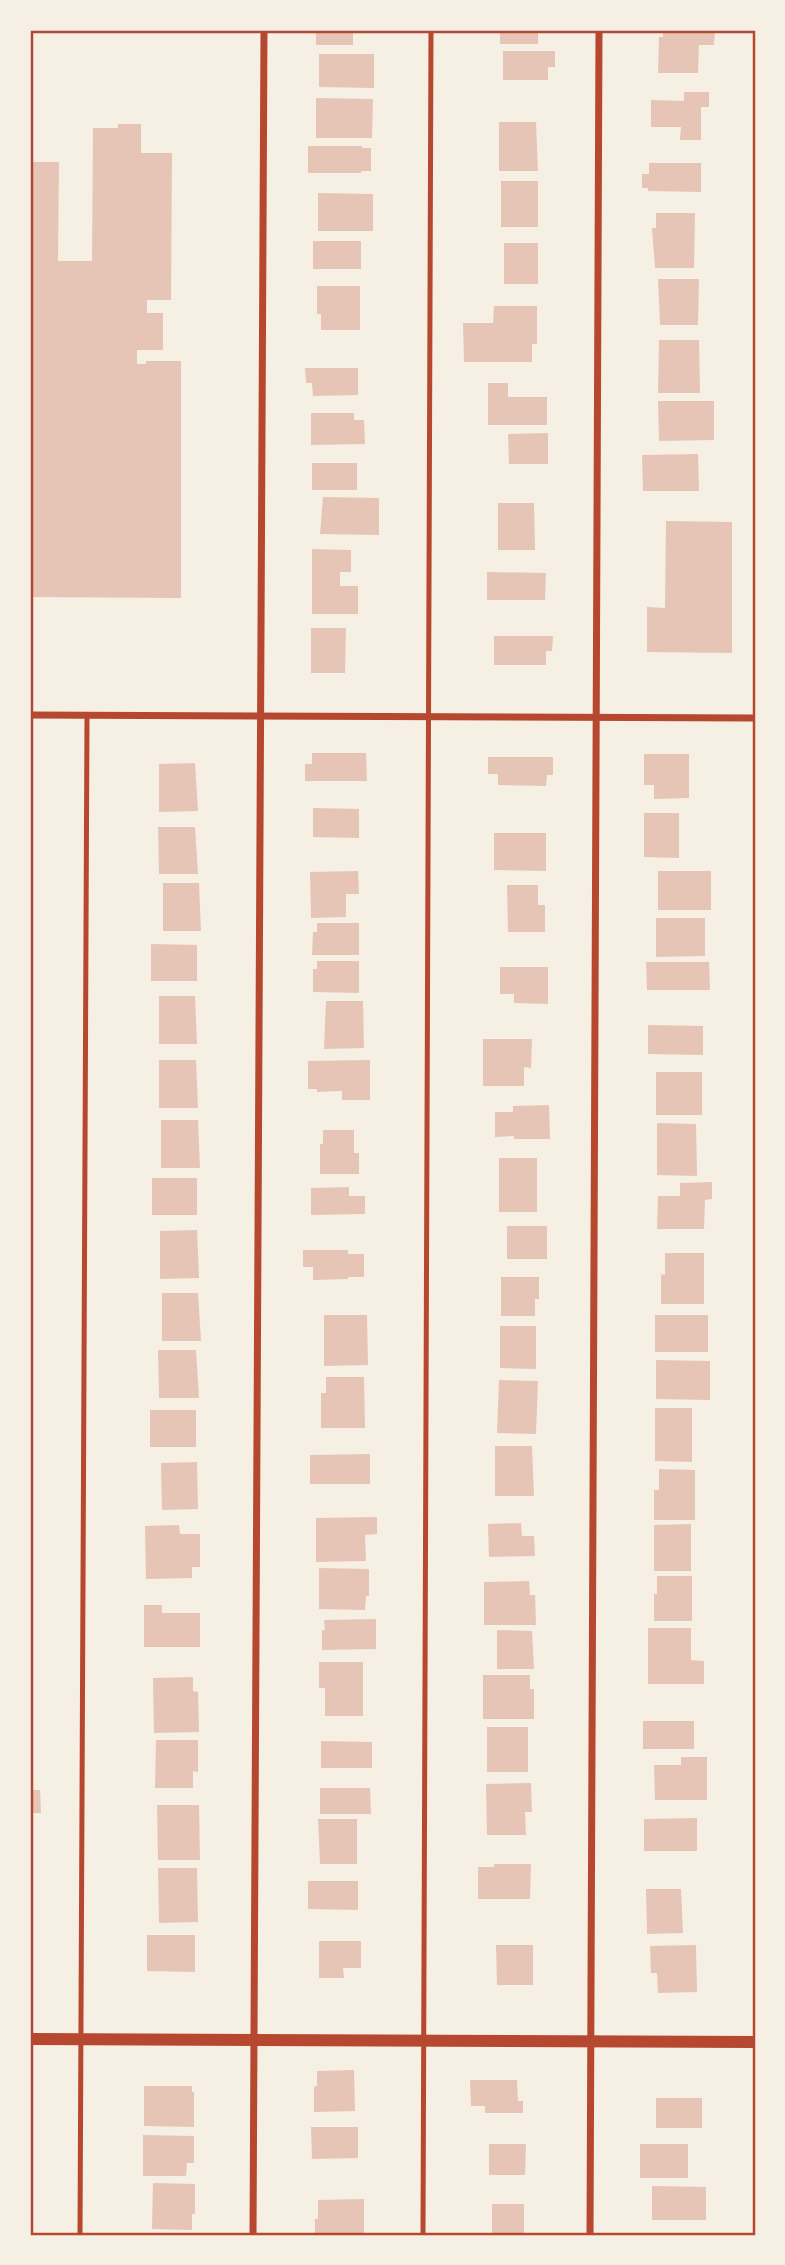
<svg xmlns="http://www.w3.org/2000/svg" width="785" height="2265" font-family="Montserrat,sans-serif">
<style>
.building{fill:#e6c5b7}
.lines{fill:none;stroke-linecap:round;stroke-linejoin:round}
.service{stroke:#b5482f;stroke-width:5}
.minor{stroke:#b5482f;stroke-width:7}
.tertiary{stroke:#b5482f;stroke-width:12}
.neatline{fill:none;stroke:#b5482f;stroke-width:2.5}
</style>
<rect width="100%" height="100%" fill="#f6efe4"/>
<g class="building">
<rect x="316" y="30" width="37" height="15"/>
<rect x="500" y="30" width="38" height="14"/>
<polygon points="663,30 715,30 714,45 699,45 698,73 658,73 659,37 663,37"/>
<polygon points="503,51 555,51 555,67 548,67 548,80 503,80"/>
<polygon points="319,54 374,54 374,88 319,87"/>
<polygon points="684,92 709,92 709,107 701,107 701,140 680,140 681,127 651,127 651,100 684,101"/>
<polygon points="316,98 373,99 372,138 316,138"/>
<polygon points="499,122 536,122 538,171 499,171"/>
<polygon points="118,124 141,124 141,153 172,153 171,300 147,300 147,313 163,313 163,350 137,350 137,364 146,364 146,361 181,361 181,598 30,597 30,162 59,162 58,261 92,261 93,128 118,128"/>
<polygon points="308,146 362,146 362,148 371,148 371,171 361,171 361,173 308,173"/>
<polygon points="649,163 701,163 701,192 648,191 648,188 642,188 642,174 649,174"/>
<rect x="501" y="181" width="37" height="46"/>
<polygon points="318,193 373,194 373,231 318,231"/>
<polygon points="656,213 695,213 694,268 655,268 652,228 656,228"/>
<rect x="313" y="241" width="48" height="28"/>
<rect x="504" y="243" width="34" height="41"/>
<polygon points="658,279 699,279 698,325 660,325"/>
<polygon points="317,286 360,286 360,330 321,330 321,314 317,314"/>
<polygon points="494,306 537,306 537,344 532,344 532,362 464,362 463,323 493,323"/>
<polygon points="659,340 699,340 700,393 658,393"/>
<polygon points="305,368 358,368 358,395 313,396 312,383 306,383"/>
<polygon points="488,383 508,383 508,397 547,397 547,425 488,425"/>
<polygon points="658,401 714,401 714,440 659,441"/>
<polygon points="311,413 354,413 354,420 364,420 365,444 311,445"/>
<polygon points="548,433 548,464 509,464 508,434"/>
<polygon points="698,454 699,491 643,491 642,455"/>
<rect x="312" y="463" width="45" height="27"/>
<polygon points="323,497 379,498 379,535 320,534"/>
<polygon points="498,503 534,503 535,550 498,550"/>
<polygon points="666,521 732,522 732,653 647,652 647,607 665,608"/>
<polygon points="312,549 351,550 351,572 340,572 340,586 358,586 358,614 312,614"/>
<polygon points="487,572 546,573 545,600 487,600"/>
<polygon points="311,628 346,628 345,673 311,673"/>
<polygon points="494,636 553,636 552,651 546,651 546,665 494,665"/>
<polygon points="312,753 366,753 367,781 305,781 305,764 312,764"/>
<polygon points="644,754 689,754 689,798 654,799 654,785 644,785"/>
<polygon points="488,757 553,757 553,775 547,775 546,786 498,785 498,774 488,774"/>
<polygon points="195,763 198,811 159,812 159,764"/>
<polygon points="313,808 359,809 359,838 313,837"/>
<polygon points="644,813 679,813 679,858 644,857"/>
<polygon points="158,827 195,827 198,874 159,874"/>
<polygon points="494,833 546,833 546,871 494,870"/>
<polygon points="358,871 359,894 346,894 346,917 311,918 310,872"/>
<rect x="658" y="871" width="53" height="39"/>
<polygon points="163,883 199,883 201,931 163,931"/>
<polygon points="507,885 538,885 538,905 545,905 545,932 508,932"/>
<polygon points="656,918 705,918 705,956 656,957"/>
<polygon points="317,923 359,923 359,955 312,955 313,932 317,932"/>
<polygon points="151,944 197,945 197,981 151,981"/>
<polygon points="317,961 359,961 359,993 313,992 313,969 317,969"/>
<polygon points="646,962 709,962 710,990 647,990"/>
<polygon points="500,967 548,967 548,1004 514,1003 514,994 500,994"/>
<polygon points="159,996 195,996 197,1044 159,1044"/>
<polygon points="326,1001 363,1001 364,1048 324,1049"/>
<polygon points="648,1025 703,1026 703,1055 648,1054"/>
<polygon points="483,1039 532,1039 531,1068 524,1067 524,1086 483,1086"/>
<polygon points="159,1060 196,1060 198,1108 159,1108"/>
<polygon points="370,1060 370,1100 342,1100 342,1091 317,1092 317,1089 308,1089 308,1061"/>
<rect x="656" y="1072" width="46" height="43"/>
<polygon points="549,1105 550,1139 514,1139 514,1136 495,1137 495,1112 513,1112 513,1106"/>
<polygon points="161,1120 198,1120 200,1168 161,1168"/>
<polygon points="657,1123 696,1124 697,1176 657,1175"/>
<polygon points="323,1130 354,1130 354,1153 359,1153 359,1174 320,1174 320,1144 323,1144"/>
<rect x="499" y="1158" width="38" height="54"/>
<rect x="152" y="1178" width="45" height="37"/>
<polygon points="712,1182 712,1199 705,1200 704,1229 657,1229 658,1196 680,1196 680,1183"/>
<polygon points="349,1187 349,1196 365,1196 365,1214 311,1215 311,1188"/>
<rect x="507" y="1226" width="40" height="33"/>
<polygon points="197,1230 199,1278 160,1279 160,1231"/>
<polygon points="303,1250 348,1250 348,1254 364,1254 364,1277 348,1277 348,1279 313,1280 313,1267 303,1267"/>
<polygon points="665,1253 704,1253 704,1304 661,1304 661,1274 665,1275"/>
<polygon points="501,1277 539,1277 539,1299 535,1299 535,1316 501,1316"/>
<polygon points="162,1293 198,1293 201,1341 162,1341"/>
<polygon points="324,1315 367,1315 368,1365 324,1366"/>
<rect x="655" y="1315" width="53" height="37"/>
<polygon points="500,1326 536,1326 536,1369 500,1368"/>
<polygon points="158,1350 196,1350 199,1398 159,1398"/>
<polygon points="656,1360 710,1361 710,1400 656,1399"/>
<polygon points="326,1377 364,1377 365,1428 321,1428 321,1393 326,1393"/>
<polygon points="499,1380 538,1381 536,1434 497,1433"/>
<polygon points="655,1408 692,1408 692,1462 655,1461"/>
<rect x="150" y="1410" width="46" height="37"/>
<polygon points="495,1446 532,1446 534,1496 495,1496"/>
<polygon points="370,1454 370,1484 310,1484 310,1455"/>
<polygon points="197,1462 198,1509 162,1510 161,1463"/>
<polygon points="659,1469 695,1470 695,1520 654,1520 654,1490 659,1490"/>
<polygon points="377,1517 377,1534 365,1535 366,1561 316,1562 316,1518"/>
<polygon points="521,1523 522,1536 534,1536 535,1556 489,1557 488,1524"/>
<polygon points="691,1524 691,1571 654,1571 654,1525"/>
<polygon points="179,1525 180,1534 200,1534 200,1567 192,1567 192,1578 146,1579 145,1526"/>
<polygon points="319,1568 369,1569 369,1596 366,1596 365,1610 319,1609"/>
<polygon points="657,1576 692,1576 692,1621 654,1621 654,1594 657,1594"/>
<polygon points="529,1581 530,1595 535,1595 536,1625 484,1625 484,1582"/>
<polygon points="144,1605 162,1605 162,1613 200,1613 200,1647 144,1647"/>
<polygon points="376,1619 376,1649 322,1650 322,1630 325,1630 324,1620"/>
<polygon points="648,1628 691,1628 691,1660 704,1661 704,1684 648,1684"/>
<polygon points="497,1630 532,1631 534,1669 497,1669"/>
<polygon points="319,1662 363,1662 363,1716 325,1716 325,1688 319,1688"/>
<polygon points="483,1675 530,1675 530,1689 534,1689 534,1719 483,1719"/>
<polygon points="193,1677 193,1691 198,1692 199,1732 154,1733 153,1678"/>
<rect x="643" y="1721" width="51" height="28"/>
<rect x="487" y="1727" width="41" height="45"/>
<polygon points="156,1740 198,1740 198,1772 193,1771 193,1788 155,1788"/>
<polygon points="321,1741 372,1742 372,1768 321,1768"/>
<polygon points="681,1757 707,1757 707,1800 655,1800 654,1765 681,1765"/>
<polygon points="531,1783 532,1812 525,1812 526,1835 487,1835 486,1784"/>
<polygon points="320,1788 370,1788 371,1814 320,1814"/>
<polygon points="30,1790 40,1790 41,1813 30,1813"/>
<polygon points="157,1805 199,1805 200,1860 158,1860"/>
<polygon points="697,1818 697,1851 644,1851 644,1819"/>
<polygon points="318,1819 357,1819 357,1864 320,1864"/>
<polygon points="494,1864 531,1864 530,1899 478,1899 478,1867 494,1867"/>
<polygon points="158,1868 197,1868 198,1922 159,1923"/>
<polygon points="308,1881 358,1881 358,1910 308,1909"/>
<polygon points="646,1889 681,1889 683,1933 647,1934"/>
<polygon points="147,1935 195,1935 195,1972 147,1971"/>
<polygon points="319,1941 361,1941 361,1968 343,1968 344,1978 319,1978"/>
<polygon points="496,1945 533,1945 533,1985 497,1985"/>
<polygon points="696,1945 697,1992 658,1993 657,1973 651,1973 650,1946"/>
<polygon points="354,2070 355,2111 314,2112 314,2087 317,2086 317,2071"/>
<polygon points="470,2080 517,2080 518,2101 523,2101 523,2113 485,2113 485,2106 471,2106"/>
<polygon points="144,2086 192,2086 192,2092 194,2092 194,2127 144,2126"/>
<rect x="656" y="2098" width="46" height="30"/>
<polygon points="311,2127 358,2127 358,2158 312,2159"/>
<polygon points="143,2135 194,2136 194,2163 187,2163 186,2176 143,2176"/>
<polygon points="489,2144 526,2144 525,2175 489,2175"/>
<rect x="640" y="2144" width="48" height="34"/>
<polygon points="153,2183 195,2184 195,2214 192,2214 192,2230 152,2229"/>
<polygon points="652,2186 706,2187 706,2220 652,2220"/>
<polygon points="364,2199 364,2235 315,2235 315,2219 318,2219 318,2200"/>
<rect x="492" y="2204" width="32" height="31"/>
</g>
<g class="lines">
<g class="service">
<polyline points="80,2235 87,716"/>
<polyline points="423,2235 431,30"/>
</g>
<g class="minor">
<polyline points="30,715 755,718"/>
<polyline points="253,2235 264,30"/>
<polyline points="590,2235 599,30"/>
</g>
<polyline class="tertiary" points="30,2039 755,2042"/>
</g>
<rect width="785" height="2265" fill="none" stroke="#f6efe4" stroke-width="63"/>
<rect x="32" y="32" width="722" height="2202" class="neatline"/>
</svg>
